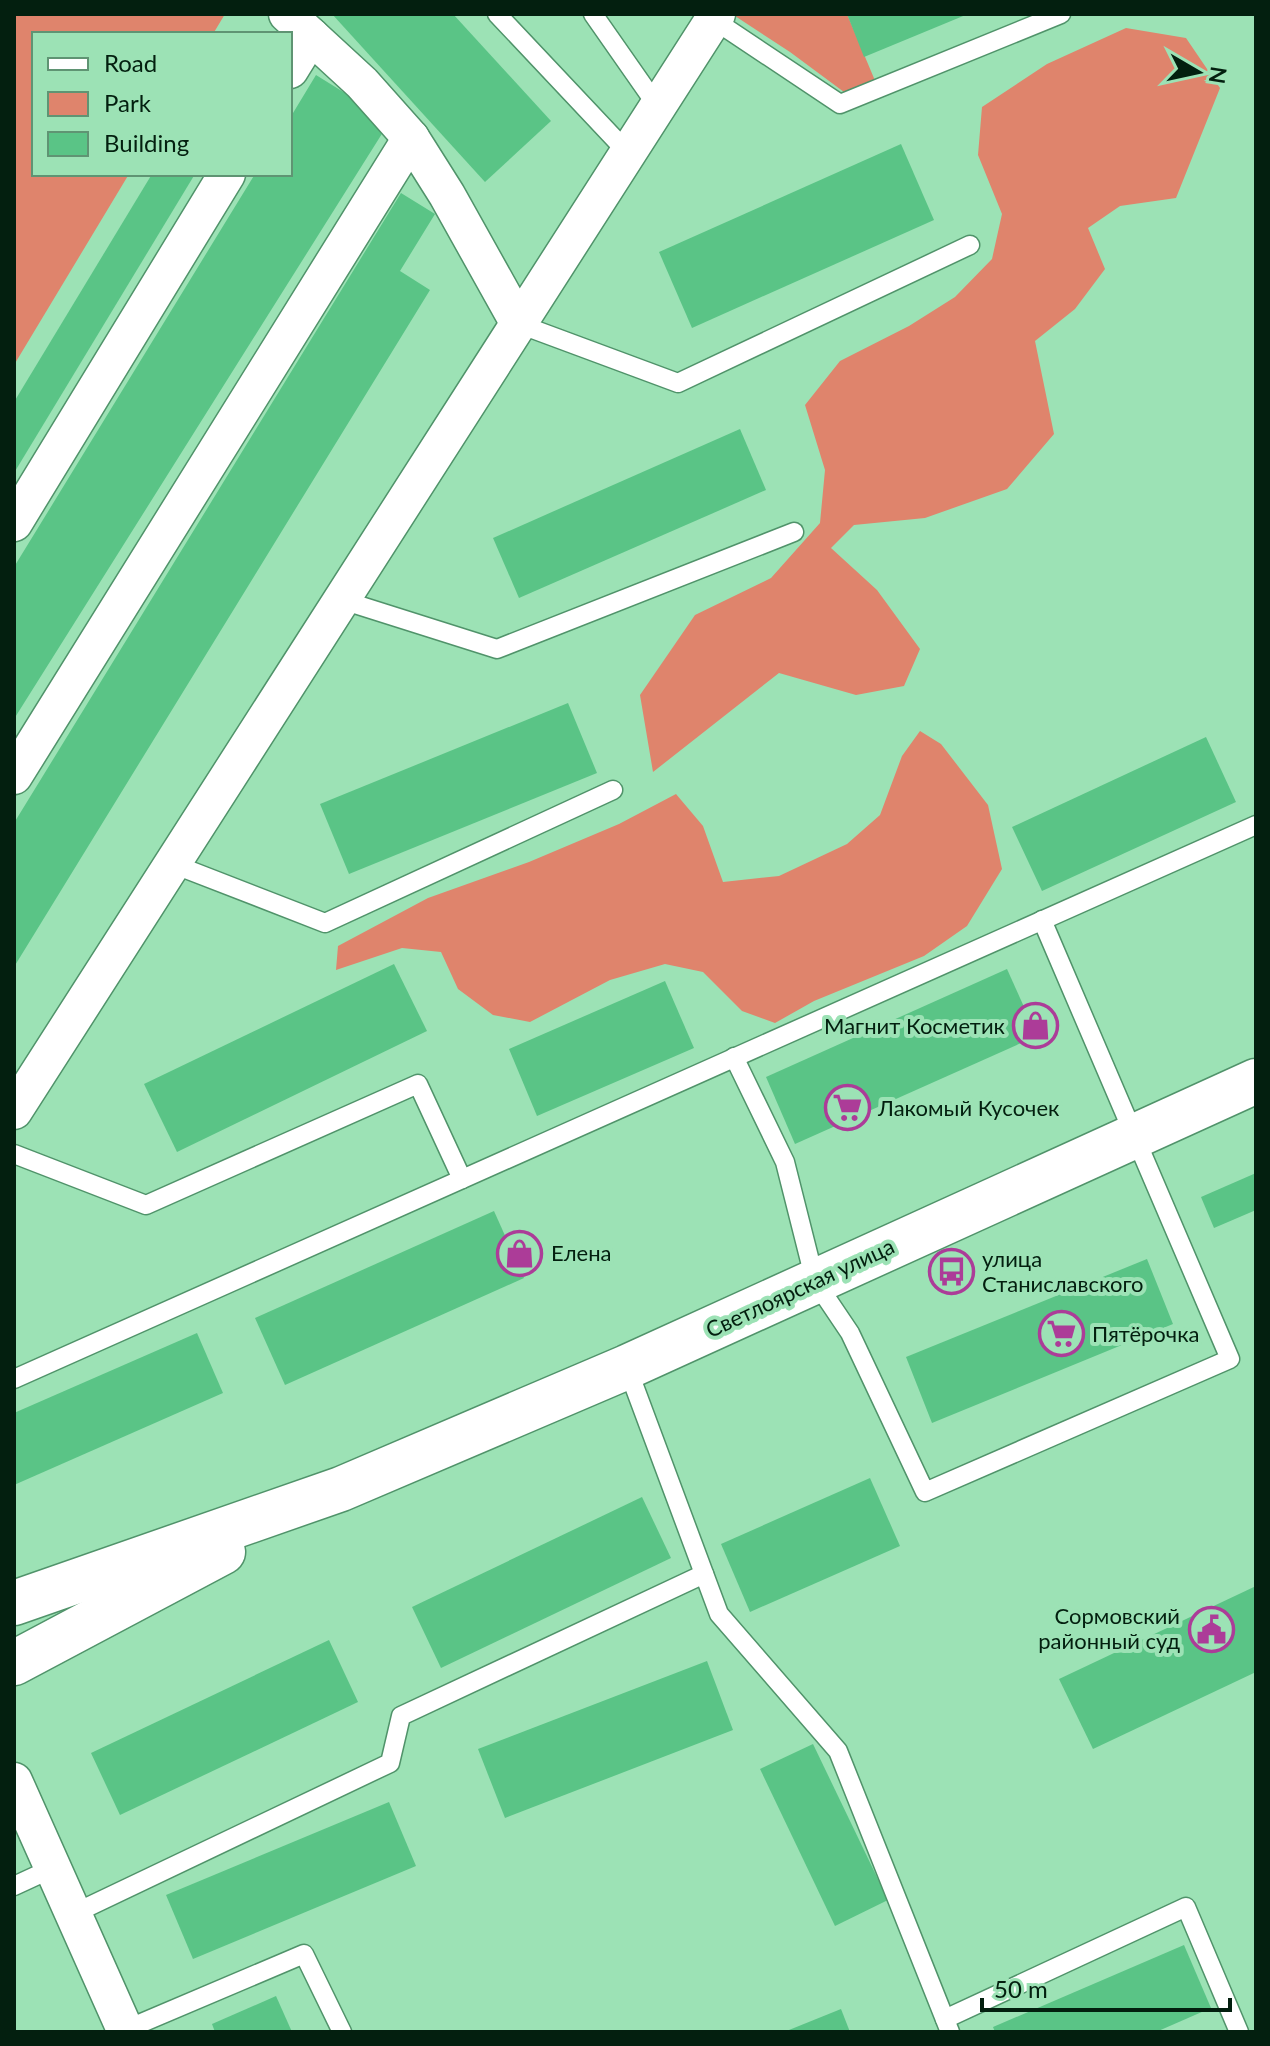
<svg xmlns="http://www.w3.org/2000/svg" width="1270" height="2046" font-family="Lato,sans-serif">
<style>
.green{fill:#df846c}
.building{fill:#5ac486}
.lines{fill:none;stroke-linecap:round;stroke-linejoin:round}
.service-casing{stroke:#50936a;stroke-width:21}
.minor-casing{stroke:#50936a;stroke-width:39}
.secondary-casing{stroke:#50936a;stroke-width:47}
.service{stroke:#fff;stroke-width:18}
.minor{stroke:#fff;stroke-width:36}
.secondary{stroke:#fff;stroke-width:44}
.labels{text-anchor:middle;stroke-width:8;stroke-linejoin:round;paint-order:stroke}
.poi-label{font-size:22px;fill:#031f0f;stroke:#9ce2b5;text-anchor:start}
.street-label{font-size:22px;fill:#031f0f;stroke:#9ce2b5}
</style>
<rect width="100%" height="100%" fill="#9ce2b5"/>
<g class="green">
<polygon points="14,14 225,14 213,34 34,34 34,174 129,174 14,365"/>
<polygon points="732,14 847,14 876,83 848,95 790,52"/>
<polygon points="1126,28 1186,38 1220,88 1176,198 1120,206 1088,228 1105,269 1075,309 1035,341 1054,434 1007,489 925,518 854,525 831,548 877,590 920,649 904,686 856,695 779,673 653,772 640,695 695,615 771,578 820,523 825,470 805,405 840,361 909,326 955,297 992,259 1002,214 978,155 982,107 1047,64"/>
<polygon points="920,731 941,744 988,805 1002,869 967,926 924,956 814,1001 775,1023 742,1011 703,972 665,964 610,980 530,1022 493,1015 458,989 441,952 402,948 336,970 338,946 428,898 529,862 619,824 676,794 703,826 723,882 779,876 847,844 880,815 902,756"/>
</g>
<g class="building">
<polygon points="332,14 453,14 551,121 485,182"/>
<polygon points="847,14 968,14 864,57"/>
<polygon points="316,75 390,121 14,719 14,567 255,174 290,174 290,118"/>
<polygon points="901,144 934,220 692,328 659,252"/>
<polygon points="152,174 195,174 14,473 14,402"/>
<polygon points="401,193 435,214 400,271 430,290 14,967 14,823"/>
<polygon points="740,429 766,490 519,598 493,538"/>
<polygon points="568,703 597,773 349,874 320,804"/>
<polygon points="1206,737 1236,802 1042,891 1012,827"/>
<polygon points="394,964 427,1031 177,1152 144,1084"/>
<polygon points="1007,969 1037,1036 795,1144 766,1077"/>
<polygon points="665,981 694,1048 537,1116 509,1049"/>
<polygon points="1256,1173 1256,1210 1214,1228 1201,1197"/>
<polygon points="494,1211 524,1278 285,1385 255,1318"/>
<polygon points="1147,1259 1173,1324 932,1423 906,1357"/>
<polygon points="197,1333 223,1393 14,1485 14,1413"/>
<polygon points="870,1478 900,1546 750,1612 721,1544"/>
<polygon points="642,1497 671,1558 441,1668 412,1607"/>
<polygon points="1256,1586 1256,1672 1093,1749 1059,1679"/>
<polygon points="329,1640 358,1702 120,1815 91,1753"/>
<polygon points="707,1661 733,1730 505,1818 478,1749"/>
<polygon points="813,1744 888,1900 835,1926 760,1769"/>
<polygon points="389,1802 416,1866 193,1959 166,1895"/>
<polygon points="1184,1945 1211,2008 1156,2032 995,2032 993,2027"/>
<polygon points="276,1996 292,2032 215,2032 212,2024"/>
<polygon points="841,2009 850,2032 784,2032"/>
</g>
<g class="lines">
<defs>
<g id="service">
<polyline points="497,14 628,153"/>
<polyline points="593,14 658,107"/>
<polyline points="714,20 840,104 1061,14"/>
<polyline points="519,324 678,383 970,245"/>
<polyline points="342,600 497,649 794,532"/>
<polyline points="173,864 325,923 613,790"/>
<polyline points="734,1057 785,1162 815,1281 850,1333 925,1492 1230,1359 1042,920"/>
<polyline points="14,1154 146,1205 418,1084 462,1179"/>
<polyline points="627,1367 719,1614 838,1751 950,2032"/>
<polyline points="14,1379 1256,825"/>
<polyline points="14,1886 53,1868"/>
<polyline points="73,1914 390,1763 401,1716 704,1574"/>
<polyline points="945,2019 1186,1907 1239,2032"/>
<polyline points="125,2030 304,1954 342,2032"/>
</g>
<g id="minor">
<polyline points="287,14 362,83 411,138 447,195 519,324"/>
<polyline points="290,70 311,36"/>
<polyline points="14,523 227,174"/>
<polyline points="14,776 411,138"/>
<polyline points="14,1111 717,14"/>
<polyline points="14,1781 126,2032"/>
</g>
<g id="secondary">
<polyline points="14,1603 341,1489 627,1367 1256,1081"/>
<polyline points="14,1663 223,1552"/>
</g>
</defs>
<use href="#service" class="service-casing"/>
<use href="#minor" class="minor-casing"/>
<use href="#secondary" class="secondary-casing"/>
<use href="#service" class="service"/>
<use href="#minor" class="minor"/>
<use href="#secondary" class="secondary"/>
</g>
<defs>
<symbol id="shop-ring" viewBox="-11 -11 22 22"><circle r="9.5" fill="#9ce2b5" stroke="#ac3c98" stroke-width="1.5"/><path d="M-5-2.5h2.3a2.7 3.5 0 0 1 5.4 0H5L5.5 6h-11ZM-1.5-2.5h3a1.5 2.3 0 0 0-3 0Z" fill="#ac3c98"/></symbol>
<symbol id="supermarket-ring" viewBox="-11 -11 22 22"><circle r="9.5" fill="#9ce2b5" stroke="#ac3c98" stroke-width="1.5"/><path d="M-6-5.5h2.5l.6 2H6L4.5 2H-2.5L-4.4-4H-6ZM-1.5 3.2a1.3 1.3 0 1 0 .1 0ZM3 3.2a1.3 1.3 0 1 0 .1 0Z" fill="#ac3c98"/></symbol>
<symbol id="bus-ring" viewBox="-11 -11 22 22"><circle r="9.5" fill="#9ce2b5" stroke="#ac3c98" stroke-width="1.5"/><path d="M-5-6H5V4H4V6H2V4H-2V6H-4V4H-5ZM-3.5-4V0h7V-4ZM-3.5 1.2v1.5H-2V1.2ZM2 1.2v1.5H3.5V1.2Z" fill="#ac3c98"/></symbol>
<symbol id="civic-ring" viewBox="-11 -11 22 22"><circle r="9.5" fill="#9ce2b5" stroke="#ac3c98" stroke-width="1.5"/><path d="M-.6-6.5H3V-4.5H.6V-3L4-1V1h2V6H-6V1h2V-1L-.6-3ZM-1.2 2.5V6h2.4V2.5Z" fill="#ac3c98"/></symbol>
</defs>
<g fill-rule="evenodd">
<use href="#shop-ring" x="1010" y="1000" width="51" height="51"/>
<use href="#supermarket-ring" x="822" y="1082" width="51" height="51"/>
<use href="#shop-ring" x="494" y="1228" width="51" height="51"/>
<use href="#bus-ring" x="926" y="1246" width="51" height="51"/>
<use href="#supermarket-ring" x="1036" y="1308" width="51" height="51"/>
<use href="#civic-ring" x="1186" y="1604" width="51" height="51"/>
</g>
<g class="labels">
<g class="poi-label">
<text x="1005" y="1034" text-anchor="end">Магнит Косметик</text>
<text x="878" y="1116">Лакомый Кусочек</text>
<text x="551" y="1261">Елена</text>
<text x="982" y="1267">улица<tspan x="982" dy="25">Станиславского</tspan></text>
<text x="1092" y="1342">Пятёрочка</text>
<text x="1180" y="1624" text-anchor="end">Сормовский<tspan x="1180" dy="25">районный суд</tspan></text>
</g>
<g class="street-label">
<text transform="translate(800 1288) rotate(-25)" y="8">Светлоярская улица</text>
</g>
</g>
<rect width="1270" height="2046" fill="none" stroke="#031f0f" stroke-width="32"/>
<rect x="32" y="32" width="260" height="144" fill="#9ce2b5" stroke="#5f9473" stroke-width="2"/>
<rect x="48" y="58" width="40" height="12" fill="#ffffff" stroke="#5f9473" stroke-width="2"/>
<text x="104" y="72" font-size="24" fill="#031f0f">Road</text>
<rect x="48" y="92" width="40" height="24" fill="#df846c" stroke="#5f9473" stroke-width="2"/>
<text x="104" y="112" font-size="24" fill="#031f0f">Park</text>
<rect x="48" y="132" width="40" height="24" fill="#5ac486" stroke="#5f9473" stroke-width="2"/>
<text x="104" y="152" font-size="24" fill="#031f0f">Building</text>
<g transform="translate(1198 72) rotate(99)" stroke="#9ce2b5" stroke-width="6" paint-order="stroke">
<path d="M0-6L14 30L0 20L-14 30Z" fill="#031f0f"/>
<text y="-12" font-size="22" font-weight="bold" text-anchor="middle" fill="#031f0f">N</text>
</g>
<path d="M982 1998v12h248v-12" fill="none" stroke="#031f0f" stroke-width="4"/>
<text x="994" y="1998" font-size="24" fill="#031f0f" stroke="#9ce2b5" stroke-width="6" paint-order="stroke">50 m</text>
</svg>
